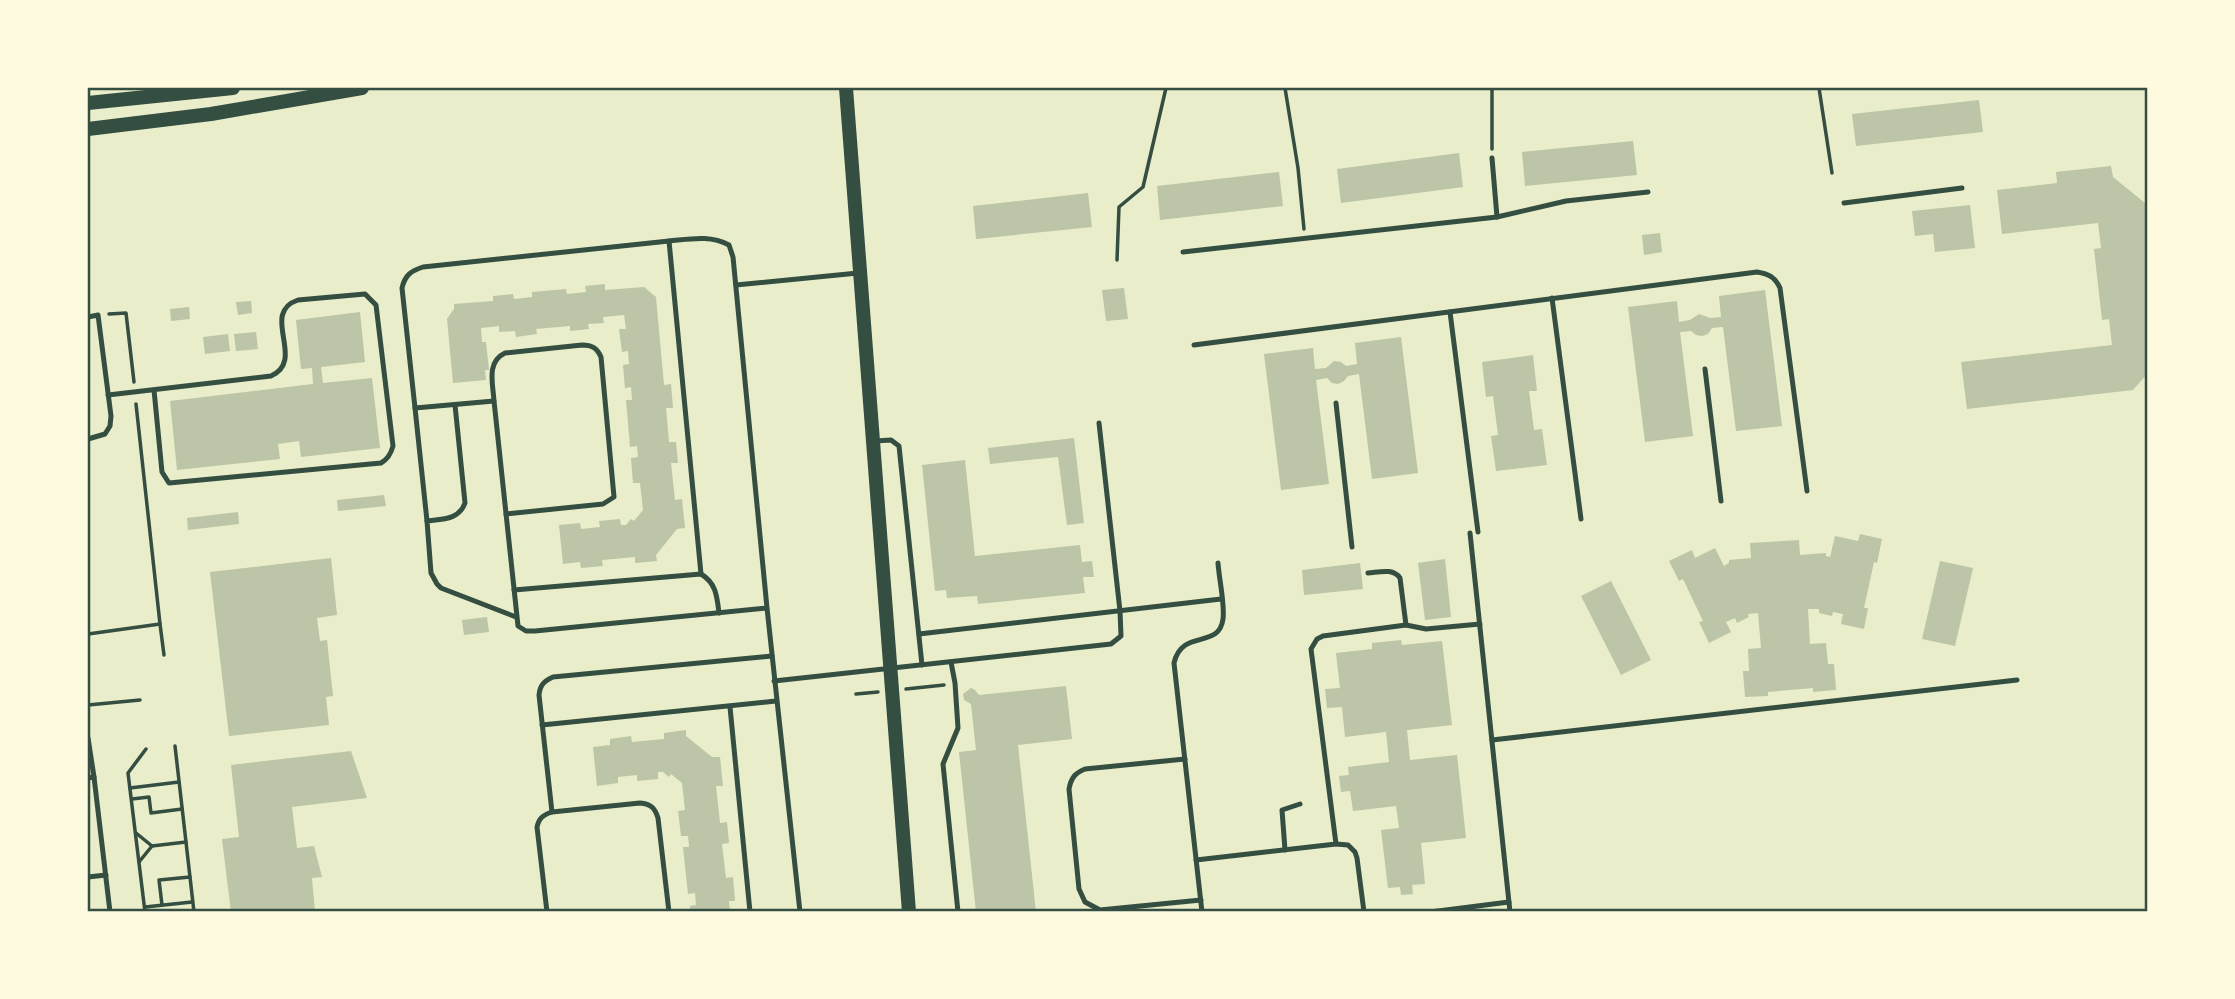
<svg xmlns="http://www.w3.org/2000/svg" width="2235" height="999" font-family="'Fira Sans',sans-serif">
<style>
.building{fill:#bcc5a7}
.lines{fill:none;stroke-linecap:round;stroke-linejoin:round}
.path{stroke:#344e41;stroke-width:3.5}
.service{stroke:#344e41;stroke-width:5}
.secondary{stroke:#344e41;stroke-width:14}
.neatline{fill:none;stroke:#344e41;stroke-width:2.5}
</style>
<rect width="100%" height="100%" fill="#e9edc9"/>
<g class="building">
<polygon points="1979,100 1983,132 1856,146 1852,114"/>
<polygon points="1633,141 1637,175 1525,186 1522,152"/>
<polygon points="1459,153 1463,187 1341,203 1337,169"/>
<polygon points="2111,166 2113,177 2145,203 2148,224 2148,373 2133,390 1967,409 1961,362 2112,345 2109,319 2102,320 2094,249 2101,248 2098,223 2002,234 1997,190 2057,183 2056,172"/>
<polygon points="1279,172 1283,206 1160,220 1157,186"/>
<polygon points="1088,193 1092,227 976,239 973,206"/>
<polygon points="1970,205 1975,248 1935,252 1933,234 1915,236 1912,211"/>
<polygon points="1660,233 1662,252 1644,255 1642,235"/>
<polygon points="605,284 605,290 644,287 656,297 664,385 671,384 673,408 666,408 669,442 676,442 678,463 671,463 675,500 682,499 685,528 677,529 656,555 657,561 635,563 635,557 602,560 603,566 581,568 580,562 563,564 559,525 580,523 581,529 600,527 599,521 620,519 621,525 626,525 631,519 634,521 643,510 640,483 633,483 631,458 638,457 637,446 630,447 626,400 632,400 631,387 625,388 623,365 629,364 628,351 622,352 619,329 626,329 624,315 603,317 604,323 588,324 589,329 570,331 570,326 536,329 537,334 516,337 515,331 499,332 499,326 481,328 482,342 486,342 489,370 485,370 486,380 453,383 447,319 454,309 454,304 493,301 493,296 513,294 514,299 532,297 532,292 566,289 567,294 586,292 585,286"/>
<polygon points="1124,288 1128,319 1106,321 1102,290"/>
<polygon points="1765,290 1782,426 1736,431 1723,327 1712,328 1708,334 1702,336 1696,335 1691,331 1680,332 1693,436 1645,442 1628,307 1677,301 1679,322 1690,320 1699,314 1710,318 1721,317 1719,296"/>
<polygon points="251,301 252,313 238,315 236,302"/>
<polygon points="189,307 190,319 171,321 170,309"/>
<polygon points="360,312 365,362 321,367 323,383 372,378 380,448 301,457 299,441 278,444 280,459 177,470 170,401 313,384 312,368 301,369 296,320"/>
<polygon points="256,332 258,349 236,351 234,334"/>
<polygon points="228,334 230,351 205,354 203,337"/>
<polygon points="1401,337 1418,473 1372,479 1359,374 1348,376 1344,381 1338,384 1332,383 1327,378 1316,380 1329,484 1281,490 1264,354 1313,348 1315,369 1326,368 1334,361 1341,362 1346,366 1357,364 1355,343"/>
<polygon points="1533,355 1537,391 1529,391 1534,430 1542,429 1547,465 1496,471 1491,436 1498,435 1493,396 1486,397 1482,362"/>
<polygon points="1074,438 1084,523 1067,525 1058,457 990,464 988,448"/>
<polygon points="965,460 975,556 1080,545 1082,562 1092,561 1094,577 1083,577 1085,593 978,604 977,596 947,598 946,590 935,591 922,465"/>
<polygon points="384,495 386,506 338,511 337,500"/>
<polygon points="238,512 239,524 188,530 187,518"/>
<polygon points="1860,534 1882,539 1877,563 1874,562 1864,608 1868,608 1864,629 1841,624 1843,614 1833,612 1832,616 1819,613 1819,609 1808,609 1810,644 1826,643 1828,664 1834,664 1836,690 1813,692 1813,688 1768,692 1768,696 1745,697 1743,671 1749,671 1748,649 1761,648 1758,613 1748,614 1749,617 1737,623 1735,618 1726,622 1731,632 1709,643 1699,622 1703,621 1683,579 1679,581 1669,561 1692,550 1695,558 1715,548 1724,566 1729,563 1729,560 1751,558 1750,543 1799,540 1800,555 1826,553 1826,556 1830,557 1835,536 1858,541"/>
<polygon points="331,558 337,615 317,618 320,641 327,640 333,696 326,697 329,725 229,736 210,572"/>
<polygon points="1445,559 1451,617 1425,620 1418,563"/>
<polygon points="1940,561 1973,568 1955,646 1922,639"/>
<polygon points="1360,563 1363,589 1304,595 1302,570"/>
<polygon points="1611,581 1651,660 1621,675 1581,596"/>
<polygon points="487,617 489,632 464,635 462,620"/>
<polygon points="1401,640 1402,645 1442,641 1452,725 1407,730 1410,760 1457,755 1466,838 1421,843 1425,884 1412,885 1413,894 1401,895 1400,887 1388,888 1381,830 1399,828 1396,806 1353,811 1350,791 1341,792 1339,776 1349,775 1348,767 1389,762 1386,732 1345,737 1342,707 1327,708 1325,689 1340,688 1336,653 1372,649 1372,643"/>
<polygon points="1066,686 1072,739 1018,745 1036,912 976,912 959,752 976,750 971,704 964,700 963,694 971,688 975,690 979,695"/>
<polygon points="686,730 686,736 712,757 720,757 723,786 716,786 720,823 727,822 729,843 722,844 726,878 733,877 735,901 729,901 730,912 690,912 690,906 696,905 695,893 688,894 683,847 689,847 688,836 681,836 678,811 685,810 682,783 671,774 669,777 663,772 658,772 658,779 637,781 637,775 618,777 618,783 597,786 593,747 610,745 610,739 631,736 632,742 664,739 664,733"/>
<polygon points="351,751 367,798 292,807 297,848 314,846 322,877 312,878 315,912 231,912 222,839 239,837 231,765"/>
</g>
<g class="lines">
<g class="path">
<polyline points="1285,88 1298,168 1304,229"/>
<polyline points="1819,88 1832,173"/>
<polyline points="1492,149 1492,88"/>
<polyline points="1117,260 1119,207 1143,187 1166,88"/>
<polyline points="109,314 126,313 134,382"/>
<polyline points="136,404 160,624"/>
<polyline points="88,634 160,624 164,655"/>
<polyline points="906,689 944,685"/>
<polyline points="856,694 878,692"/>
<polyline points="88,705 140,700"/>
<polyline points="175,746 194,912"/>
<polyline points="130,788 179,782"/>
<polyline points="132,799 149,797 151,813 182,809"/>
<polyline points="136,833 152,846 186,842"/>
<polyline points="139,862 152,846"/>
<polyline points="162,905 159,880 190,877"/>
<polyline points="145,907 192,902"/>
<polyline points="145,912 128,773 146,749"/>
</g>
<g class="service">
<polyline points="1492,158 1497,217"/>
<polyline points="1844,203 1962,188"/>
<polyline points="669,241 701,574"/>
<polyline points="1183,252 1497,217 1566,201 1648,192"/>
<polyline points="736,285 858,273"/>
<polyline points="1552,298 1581,519"/>
<polyline points="1450,312 1478,532"/>
<polyline points="88,317 98,315 111,416 110,426 105,434 88,439"/>
<path d="M1194 345 1757 272C1769 274 1775 277 1780 288L1807 491"/>
<polyline points="1705,369 1721,501"/>
<path d="M108 395 271 376C307 360 259 313 298 300L365 294 376 305 393 446C391 454 388 459 381 463L169 483 162 472 154 390"/>
<path d="M494 401C493 384 486 362 505 353L582 345C592 345 597 348 601 357L614 497 603 504 506 514"/>
<polyline points="1336,403 1352,547"/>
<path d="M455 405 465 503C459 520 442 519 427 521L431 573 437 584 441 588 516 617"/>
<polyline points="415,408 427,521"/>
<polyline points="875,441 891,440 899,446 922,665"/>
<polyline points="1470,533 1510,912"/>
<path d="M1368 573C1380 572 1393 568 1400 578L1406 625"/>
<path d="M514 590 701 574C716 583 717 596 719 613"/>
<path d="M767 608 535 631H526L518 626 494 401 415 408 402 288C405 275 411 271 423 267L669 241C691 239 710 235 729 245L733 257 767 608 800 912"/>
<polyline points="919,634 1221,599"/>
<polyline points="951,662 955,683 958,728 943,764 958,912"/>
<polyline points="774,681 1111,644 1121,636 1120,611 1099,423"/>
<polyline points="730,707 750,912"/>
<polyline points="542,725 776,701"/>
<polyline points="88,738 94,777"/>
<polyline points="1492,740 2017,680"/>
<path d="M1185 759 1085 769C1075 773 1071 778 1069 789L1079 889 1085 902 1100 910 1201 900"/>
<polyline points="88,778 94,777 110,912"/>
<path d="M552 812 539 695C540 685 544 681 553 677L772 656"/>
<polyline points="1336,844 1348,845 1355,852 1357,858 1364,912"/>
<polyline points="1285,850 1282,810 1300,804"/>
<polyline points="1196,860 1336,844 1311,649 1317,639 1323,636 1406,625 1426,629 1480,624"/>
<polyline points="88,877 106,875"/>
<path d="M547 912 537 827C539 818 543 815 552 812L640 803C651 804 655 808 658 818L669 912"/>
<path d="M1202 912 1174 663C1182 628 1219 650 1223 619 1225 604 1219 579 1218 563"/>
<polyline points="1430,912 1509,902"/>
</g>
<g class="secondary">
<polyline points="846,88 909,912"/>
<polyline points="88,103 233,88"/>
<polyline points="88,129 211,114 362,88"/>
</g>
</g>
<rect width="2235" height="999" fill="none" stroke="#fefae0" stroke-width="178"/>
<rect x="89" y="89" width="2057" height="821" class="neatline"/>
</svg>
